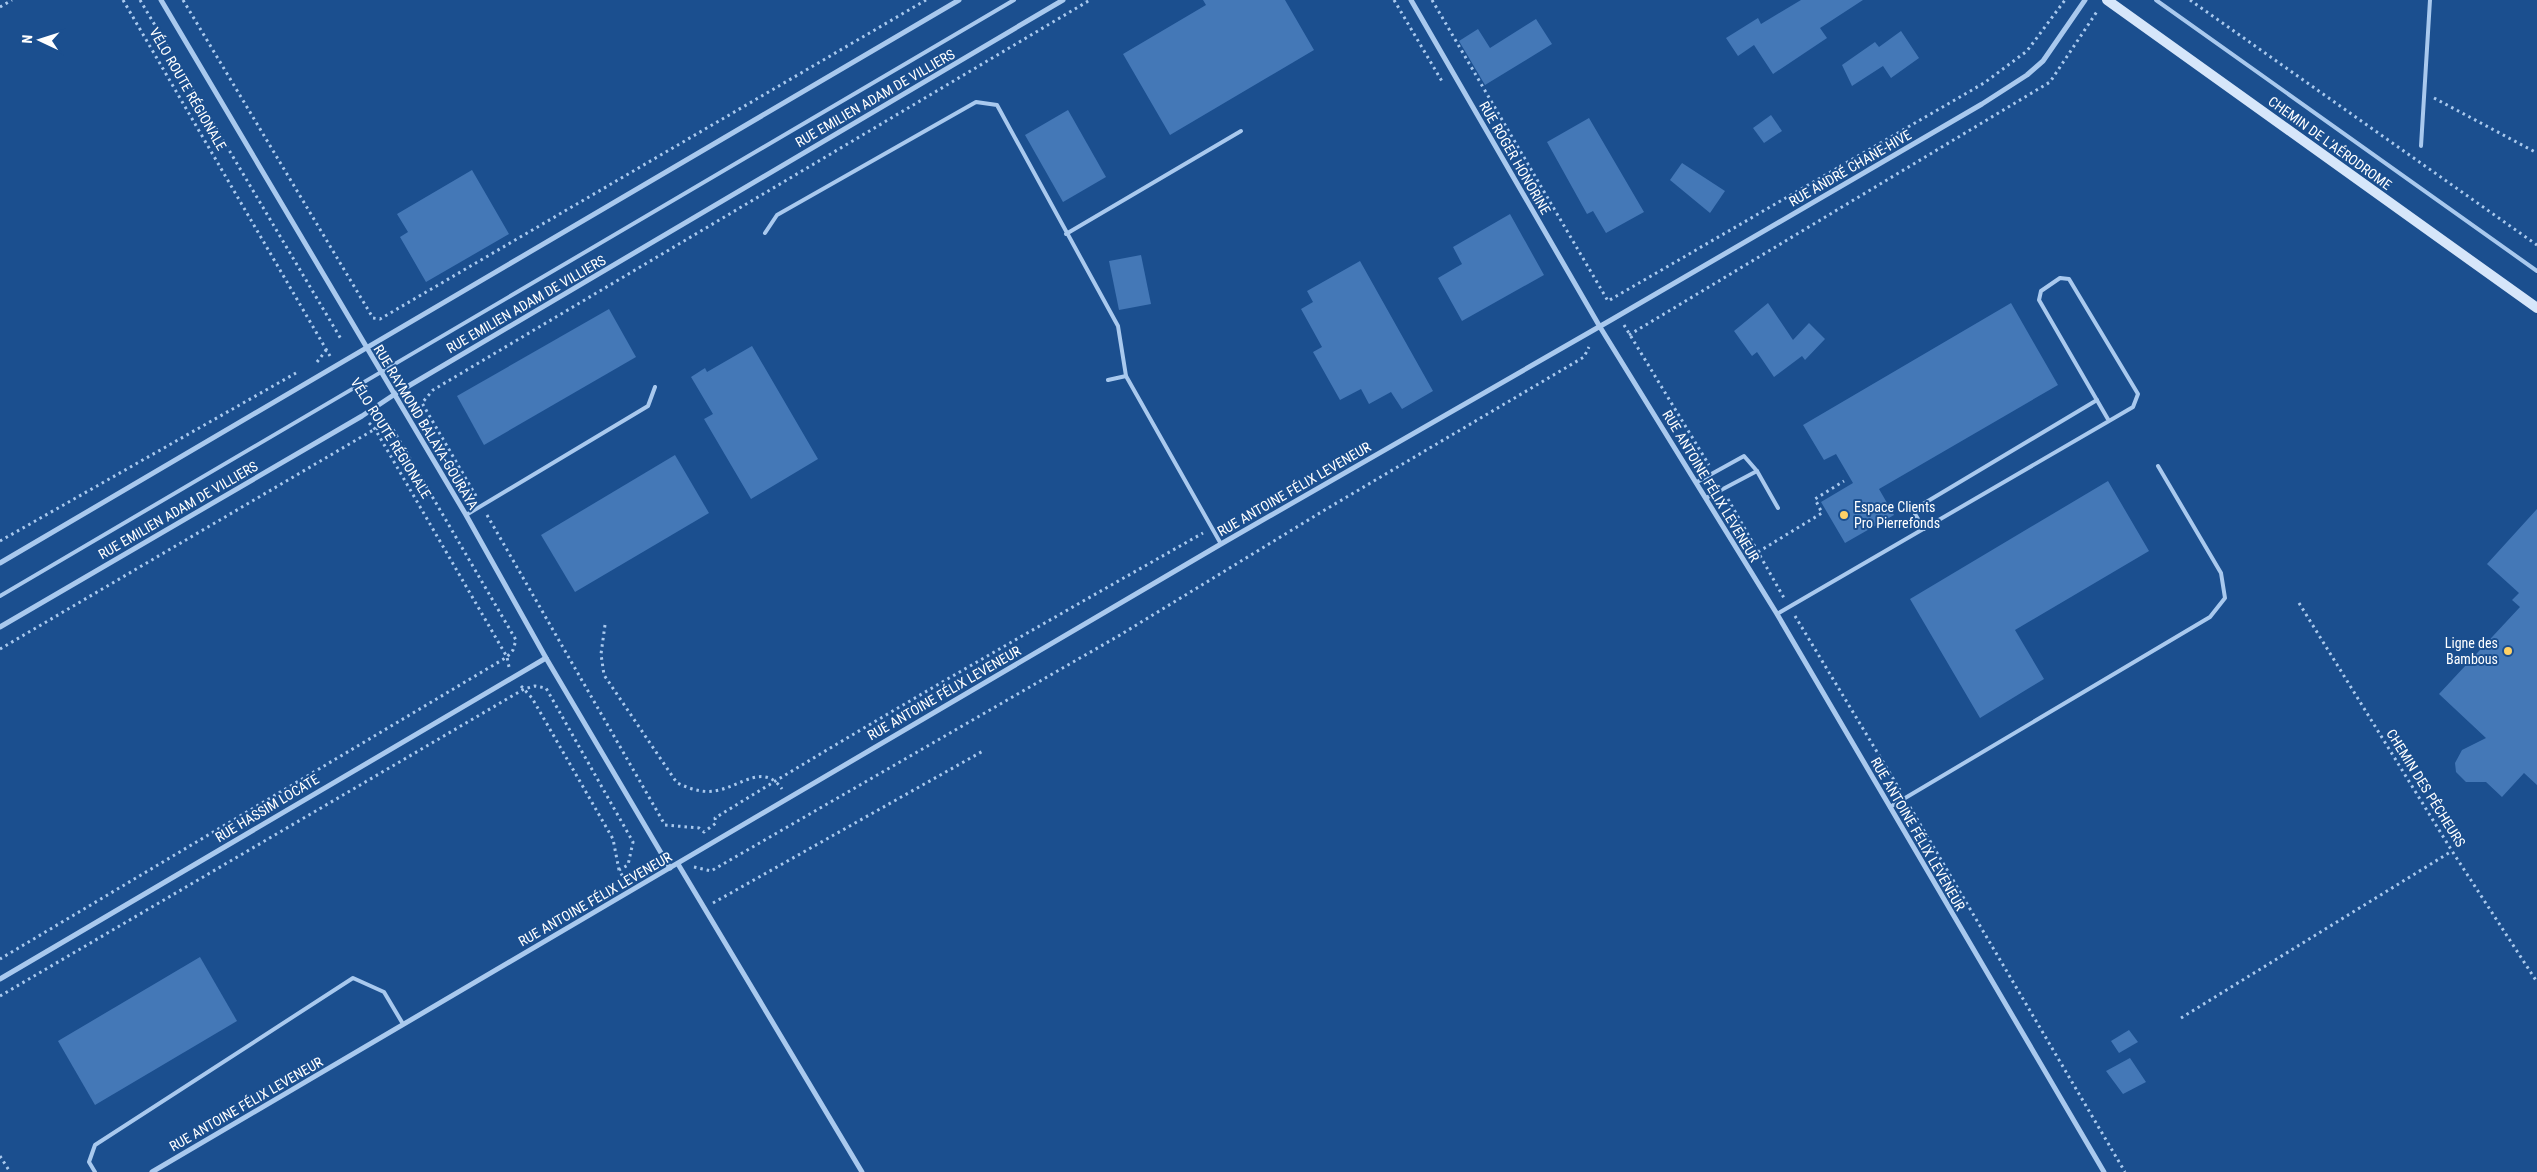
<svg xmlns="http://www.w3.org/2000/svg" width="2537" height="1172" font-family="'Roboto Condensed',sans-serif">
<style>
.building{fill:#4478b7}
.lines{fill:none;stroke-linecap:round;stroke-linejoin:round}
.path{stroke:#a9c9ee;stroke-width:3;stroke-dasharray:2.5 4;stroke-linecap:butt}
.lane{stroke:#a9c9ee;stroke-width:4}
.street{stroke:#a9c9ee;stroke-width:5}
.secondary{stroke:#d6e6fa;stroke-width:10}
.poi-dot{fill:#ffd166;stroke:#1b4f8f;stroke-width:2}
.labels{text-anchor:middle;stroke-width:4;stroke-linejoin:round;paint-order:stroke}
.street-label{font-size:14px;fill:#fff;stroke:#1b4f8f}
.poi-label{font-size:14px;fill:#fff;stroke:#1b4f8f;text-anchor:start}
</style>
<rect width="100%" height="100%" fill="#1b4f8f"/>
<g class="building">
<polygon points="1203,0 1285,0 1314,50 1170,135 1123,54 1206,5"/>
<polygon points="1801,0 1863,0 1820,28 1827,38 1773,74 1754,45 1738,56 1726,38 1758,18 1761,24"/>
<polygon points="1536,19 1552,44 1485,85 1459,41 1478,29 1490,48"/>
<polygon points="1901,31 1919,58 1891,78 1883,66 1852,86 1842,65 1875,42 1879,47"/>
<polygon points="1068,110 1106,177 1063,202 1025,135"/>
<polygon points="1771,115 1782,131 1764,143 1753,128"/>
<polygon points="1589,118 1644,212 1606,233 1593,211 1587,214 1547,142"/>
<polygon points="1682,163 1725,191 1710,213 1670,180"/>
<polygon points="472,170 509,234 426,282 400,237 408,232 397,214"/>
<polygon points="1510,214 1544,275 1462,321 1438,278 1462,264 1453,247"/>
<polygon points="1141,255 1151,304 1119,310 1109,261"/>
<polygon points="1360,261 1433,391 1402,409 1391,392 1369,404 1361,389 1340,400 1313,352 1322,347 1301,309 1313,302 1307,291"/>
<polygon points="1768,303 1793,340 1809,323 1825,339 1805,360 1802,356 1774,377 1757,352 1752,356 1734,331"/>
<polygon points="2011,303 2058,385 1879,489 1894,515 1845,543 1821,502 1853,483 1836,454 1824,460 1803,425"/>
<polygon points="609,309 636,357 484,445 457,396"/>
<polygon points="752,346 818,459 751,499 704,419 713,414 691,377 705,368 707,372"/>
<polygon points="675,455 709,513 575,592 541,535"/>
<polygon points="2108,481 2149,551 2015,630 2044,679 1980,718 1910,599"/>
<polygon points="2537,509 2537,785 2524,773 2502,797 2486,782 2466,782 2456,772 2455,763 2462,750 2486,738 2439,694 2520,607 2512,600 2519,593 2487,564"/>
<polygon points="200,957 237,1021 95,1105 58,1041"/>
<polygon points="2129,1030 2138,1042 2119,1053 2111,1041"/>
<polygon points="2130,1058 2146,1082 2123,1094 2106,1071"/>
</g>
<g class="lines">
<g class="path">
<polyline points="123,0 330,356"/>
<polyline points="140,0 341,339"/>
<polyline points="183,0 373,318 380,319 926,0"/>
<polyline points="1394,0 1443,83"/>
<polyline points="1432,0 1608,301 1984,83 2027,51 2065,0"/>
<polyline points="2190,0 2537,245"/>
<polyline points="0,7 12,0"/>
<polyline points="2434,98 2537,153"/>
<polyline points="1624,325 1709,465"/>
<polyline points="1629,335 2050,82 2098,10"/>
<polyline points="317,362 327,349"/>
<polyline points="369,423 375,429 507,657 509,667"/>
<polyline points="476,496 422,403 433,390 1090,0"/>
<polyline points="1728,499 1784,598"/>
<path d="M487 515 665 825 699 828 704 832 716 823 715 818C875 719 1039 626 1203 533"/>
<polyline points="0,541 296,373"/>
<polyline points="1758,552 1822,513 1815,499 1844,481"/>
<polyline points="2299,603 2452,851 2537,982"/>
<polyline points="1795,616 1900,790"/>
<path d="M605 625 601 654 604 675 677 783C691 789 703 794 719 790 742 785 764 763 782 789"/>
<polyline points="0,649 375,429 391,426 516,640 513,650 507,657 0,959"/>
<polyline points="521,686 532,698 613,839 619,870 626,882"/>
<polyline points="1910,807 2125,1172"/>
<polyline points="694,867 711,871 1120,635 1323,511 1584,357 1589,347"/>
<polyline points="713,903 983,751"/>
<polyline points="0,996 524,689 535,686 546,688 633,842 628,865 619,870"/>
<polyline points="2181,1018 2452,851"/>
<polyline points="0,1156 10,1172"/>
</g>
<g class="lane">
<polyline points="2156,0 2537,271"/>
<polyline points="2421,146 2430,0"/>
<polyline points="765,233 777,215 976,102 997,105 1118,326 1126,376 1108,380"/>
<polyline points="1066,234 1241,131"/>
<polyline points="1126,376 1221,544"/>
<polyline points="1697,482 1744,456 1757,471 1778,508"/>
<polyline points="1706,498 1757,471"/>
<polyline points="466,515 648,406 655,387"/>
<polyline points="1924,529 1915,514 1918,507 2097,400"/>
<polyline points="0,596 1014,0"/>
<polyline points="1777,614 2109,421 2133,407 2138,394 2069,279 2060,278 2041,291 2039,300 2109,421"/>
<polyline points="1890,807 2210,617 2225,598 2221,573 2158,466"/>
<polyline points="95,1172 89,1162 95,1145 353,978 384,992 403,1024"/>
</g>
<g class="street">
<polyline points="161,0 466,515 546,658 670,868"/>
<polyline points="1411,0 1600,327 1777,614 2104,1172"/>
<polyline points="0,563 959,0"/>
<polyline points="0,627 362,416 395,394 1063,0"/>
<polyline points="678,864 862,1172"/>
<polyline points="0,979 546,658"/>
<polyline points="152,1172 1221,544 1611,320 1982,104 2027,75 2043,61 2085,0"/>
</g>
<polyline class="secondary" points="2107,0 2537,308"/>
</g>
<g class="poi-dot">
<circle cx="1844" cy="515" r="5"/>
<circle cx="2508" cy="651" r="5"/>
</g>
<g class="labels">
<g class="street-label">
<text transform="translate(188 89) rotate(60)" y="5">VÉLO ROUTE RÉGIONALE</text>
<text transform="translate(875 98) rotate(-30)" y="5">RUE EMILIEN ADAM DE VILLIERS</text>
<text transform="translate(2330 143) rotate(36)" y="5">CHEMIN DE L'AÉRODROME</text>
<text transform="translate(1515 158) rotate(60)" y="5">RUE ROGER HONORINE</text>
<text transform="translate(1850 168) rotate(-30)" y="5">RUE ANDRÉ CHANE-HIVE</text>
<text transform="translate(526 304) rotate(-30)" y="5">RUE EMILIEN ADAM DE VILLIERS</text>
<text transform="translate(426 427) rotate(59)" y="5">RUE RAYMOND BALAYA-GOURAYA</text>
<text transform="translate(391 438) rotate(58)" y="5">VÉLO ROUTE RÉGIONALE</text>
<text transform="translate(1711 486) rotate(59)" y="5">RUE ANTOINE FÉLIX LEVENEUR</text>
<text transform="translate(1294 489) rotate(-30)" y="5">RUE ANTOINE FÉLIX LEVENEUR</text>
<text transform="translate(178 510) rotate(-30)" y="5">RUE EMILIEN ADAM DE VILLIERS</text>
<text transform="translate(944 693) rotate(-30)" y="5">RUE ANTOINE FÉLIX LEVENEUR</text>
<text transform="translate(2426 788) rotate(58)" y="5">CHEMIN DES PÊCHEURS</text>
<text transform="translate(267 808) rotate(-31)" y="5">RUE HASSIM LOCATE</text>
<text transform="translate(1918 834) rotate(60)" y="5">RUE ANTOINE FÉLIX LEVENEUR</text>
<text transform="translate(595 899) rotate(-30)" y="5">RUE ANTOINE FÉLIX LEVENEUR</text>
<text transform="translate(246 1104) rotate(-30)" y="5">RUE ANTOINE FÉLIX LEVENEUR</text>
</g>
<g class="poi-label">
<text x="1854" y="512">Espace Clients<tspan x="1854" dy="16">Pro Pierrefonds</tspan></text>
<text x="2498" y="648" text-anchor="end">Ligne des<tspan x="2498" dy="16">Bambous</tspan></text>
</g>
</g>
<g transform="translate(40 40) rotate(274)" stroke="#1b4f8f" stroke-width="4" paint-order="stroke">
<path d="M0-4L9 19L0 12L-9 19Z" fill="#ffffff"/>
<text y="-8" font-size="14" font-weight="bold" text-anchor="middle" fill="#ffffff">N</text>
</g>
</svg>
